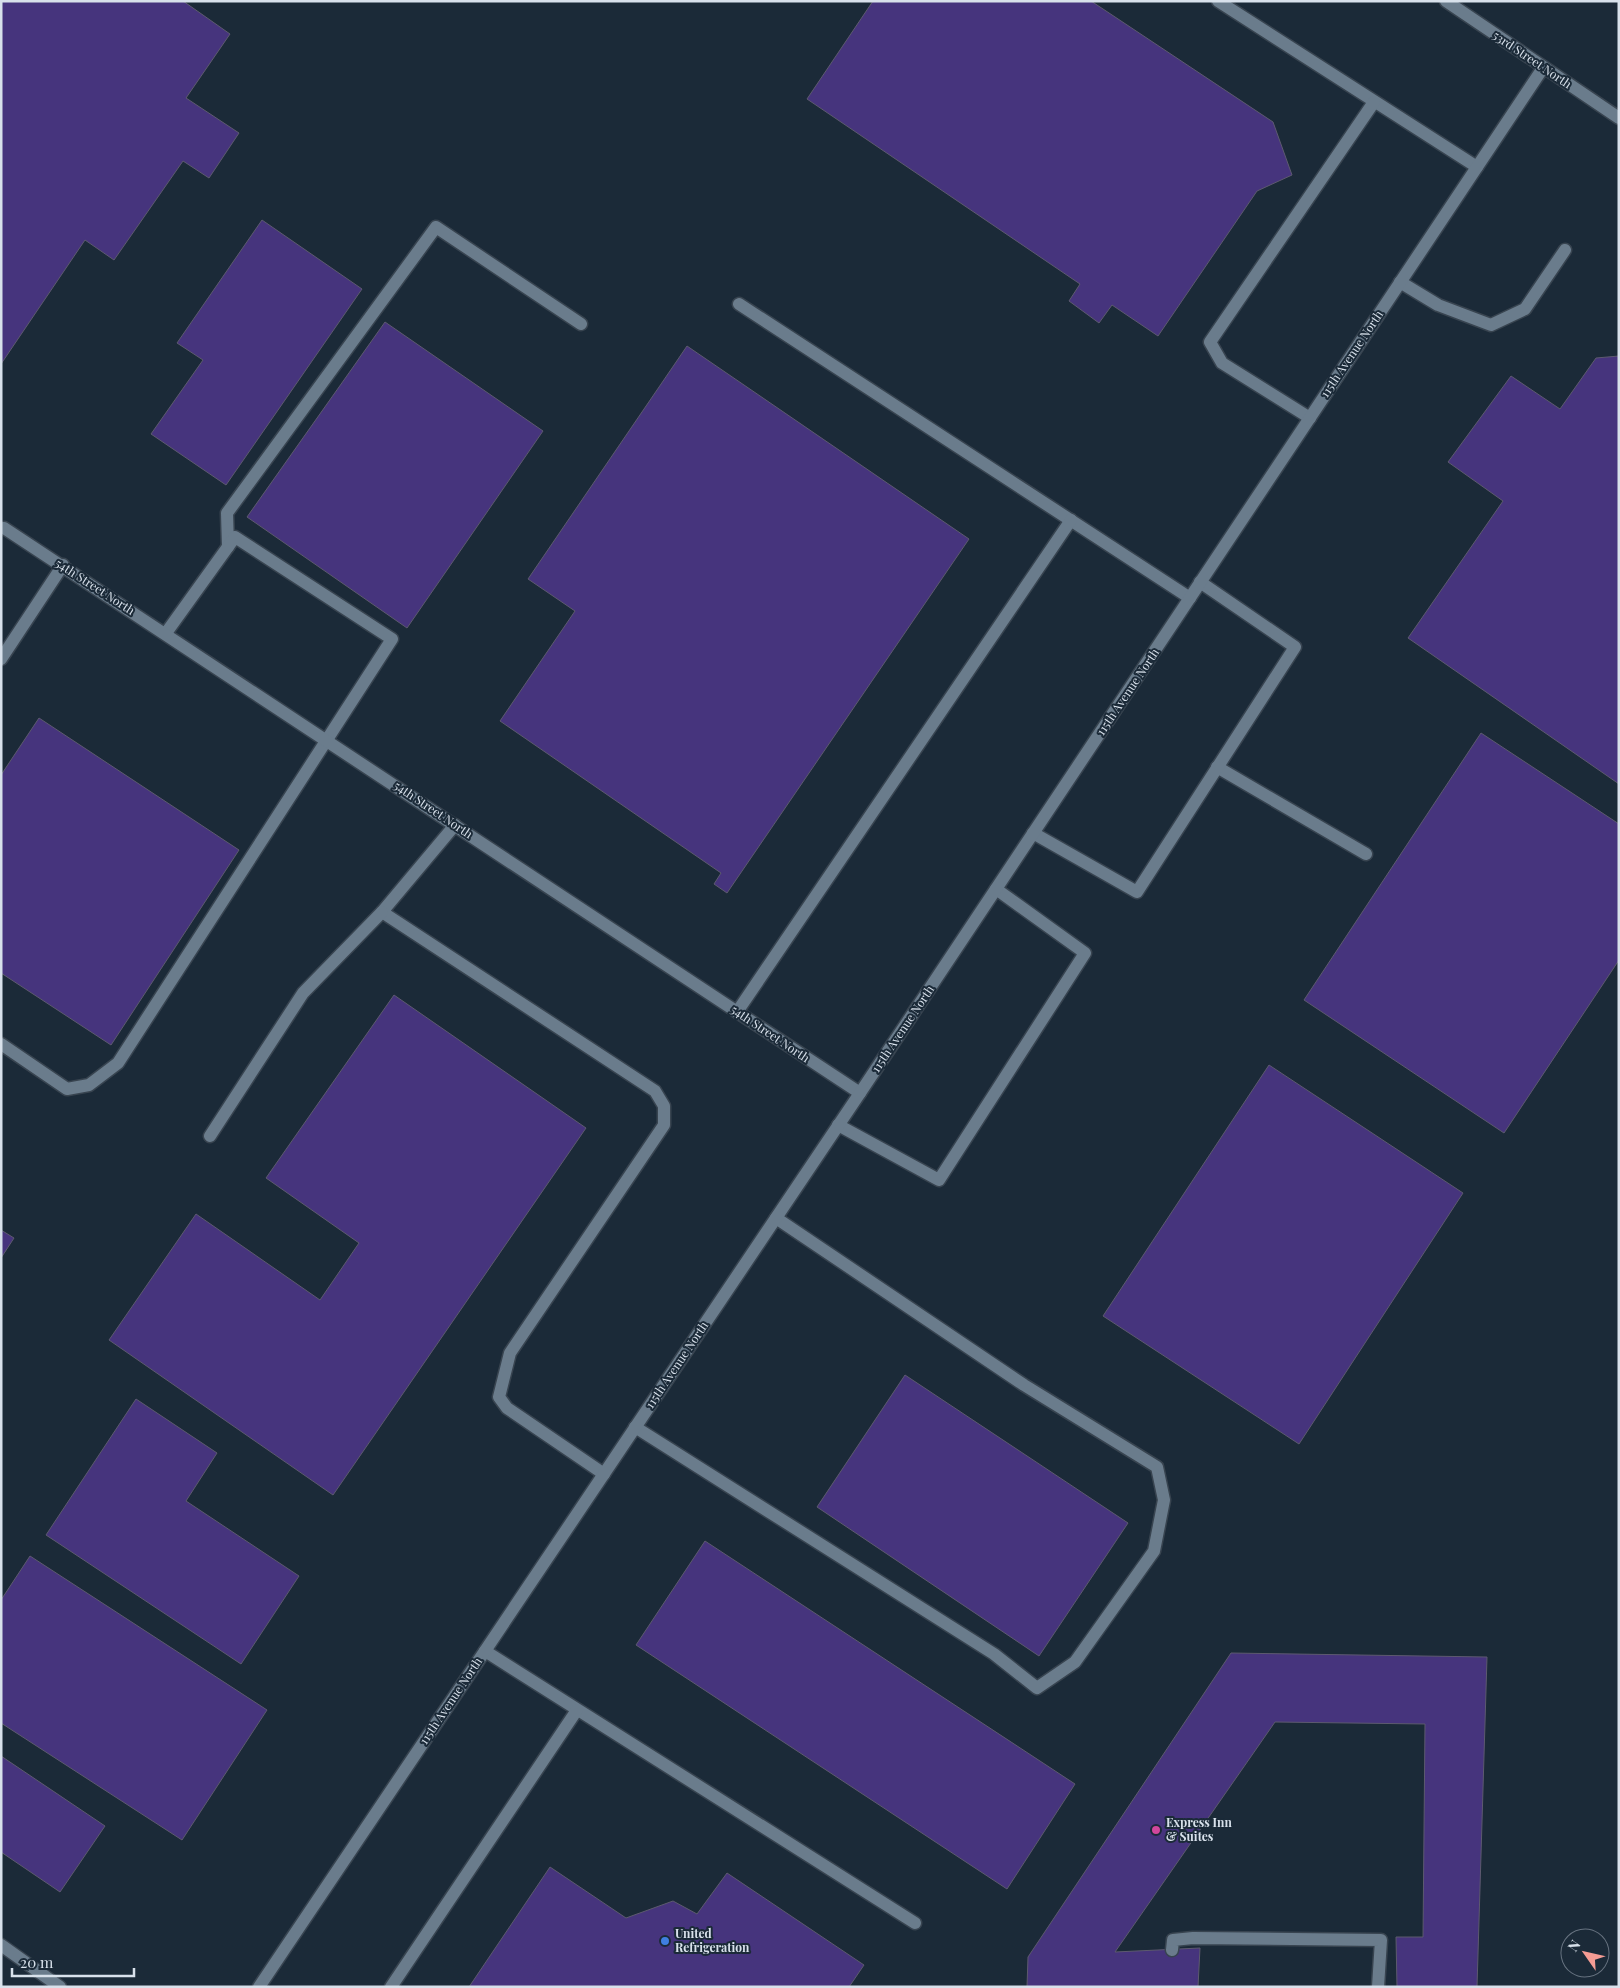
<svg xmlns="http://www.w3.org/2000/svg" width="1620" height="1988" font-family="'Playfair Display',serif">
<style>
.building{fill:#46347d;stroke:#5d5a6f}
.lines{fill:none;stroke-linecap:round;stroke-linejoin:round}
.service-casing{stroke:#384450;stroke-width:15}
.minor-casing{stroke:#384450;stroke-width:15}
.service{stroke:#6a7c8c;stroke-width:12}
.minor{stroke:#6a7c8c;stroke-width:12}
.hotel-dot{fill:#d1479c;stroke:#1b2a38;stroke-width:2}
.shop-dot{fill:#3f7fe0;stroke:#1b2a38;stroke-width:2}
.labels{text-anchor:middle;stroke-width:4;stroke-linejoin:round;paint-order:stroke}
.street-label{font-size:12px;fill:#d8e1eb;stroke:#1b2a38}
.poi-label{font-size:12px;font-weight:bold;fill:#d8e1eb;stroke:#1b2a38;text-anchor:start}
</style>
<rect width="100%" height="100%" fill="#1b2a38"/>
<g class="building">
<polygon points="1,1 183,1 230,34 186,98 239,133 209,178 183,161 114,260 85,240 1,364"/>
<polygon points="873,1 1091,1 1273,122 1292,175 1257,191 1158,336 1112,305 1099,323 1069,301 1080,284 807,99"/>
<polygon points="262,220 362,289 226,485 151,434 203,360 177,343"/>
<polygon points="385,322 543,431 407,628 247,517"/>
<polygon points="687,346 969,539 727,893 714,884 721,873 500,721 575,611 528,579"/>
<polygon points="1619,356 1619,784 1408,638 1503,501 1448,462 1511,376 1560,409 1596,358"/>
<polygon points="39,718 239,850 111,1045 1,973 1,775"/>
<polygon points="1481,733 1619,824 1619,960 1504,1133 1304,1000"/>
<polygon points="394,995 586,1128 333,1495 109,1340 196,1214 320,1300 359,1243 266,1178"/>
<polygon points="1269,1065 1463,1193 1299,1444 1103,1316"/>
<polygon points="1,1230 14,1238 1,1258"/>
<polygon points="905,1375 1128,1523 1039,1656 817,1507"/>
<polygon points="136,1399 217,1453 186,1501 299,1576 241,1664 46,1535"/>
<polygon points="705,1541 1075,1784 1007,1889 636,1645"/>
<polygon points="30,1556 267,1710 182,1840 1,1723 1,1600"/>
<polygon points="1231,1653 1487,1657 1477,1987 1397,1987 1396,1937 1423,1937 1425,1724 1275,1722 1115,1952 1200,1948 1198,1987 1027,1987 1028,1957"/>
<polygon points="1,1756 105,1826 60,1892 1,1852"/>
<polygon points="550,1867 626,1918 673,1901 697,1914 727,1873 864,1965 849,1987 469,1987"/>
</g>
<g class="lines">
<defs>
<g id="service">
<polyline points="1218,1 1477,167"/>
<polyline points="1400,282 1438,305 1491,325 1525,309 1565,250"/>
<polyline points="739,304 1190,598"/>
<polyline points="1310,418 1222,363 1210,342 1374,102"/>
<polyline points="228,547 227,513 436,227 581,324"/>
<polyline points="1,659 63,565"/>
<polyline points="1217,767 1366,854"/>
<polyline points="455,825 382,912 655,1091 664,1106 664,1125 510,1353 499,1397 507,1408 604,1474"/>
<polyline points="1033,833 1137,892 1295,647 1200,582"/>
<polyline points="737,1012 1071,520"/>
<polyline points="1,1044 67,1089 89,1085 118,1063 392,639 235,537 166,633"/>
<polyline points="838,1125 939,1180 1085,953 996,889"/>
<polyline points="210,1136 303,993 382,912"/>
<polyline points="635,1427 994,1654 1037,1688 1075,1662 1154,1551 1164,1500 1157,1467 1024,1385 776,1218"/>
<polyline points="485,1651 915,1923"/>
<polyline points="1,1945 60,1987"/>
<polyline points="1172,1950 1173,1940 1193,1938 1381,1940 1378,1987"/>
<polyline points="391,1987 577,1710"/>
</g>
<g id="minor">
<polyline points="1446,1 1619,118"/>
<polyline points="4,528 860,1093"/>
<polyline points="259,1987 860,1093 1543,68"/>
</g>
</defs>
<use href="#service" class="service-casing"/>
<use href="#minor" class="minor-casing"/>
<use href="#service" class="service"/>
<use href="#minor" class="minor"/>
</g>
<circle class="hotel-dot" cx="1156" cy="1830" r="5"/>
<circle class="shop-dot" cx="665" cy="1941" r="5"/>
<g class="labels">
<g class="street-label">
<text transform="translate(1532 60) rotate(34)" y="4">53rd Street North</text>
<text transform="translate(1352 354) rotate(-56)" y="4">115th Avenue North</text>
<text transform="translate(95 587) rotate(33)" y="4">54th Street North</text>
<text transform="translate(1128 692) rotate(-56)" y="4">115th Avenue North</text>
<text transform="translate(433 810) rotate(34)" y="4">54th Street North</text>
<text transform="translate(903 1029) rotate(-56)" y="4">115th Avenue North</text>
<text transform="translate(770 1034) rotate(34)" y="4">54th Street North</text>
<text transform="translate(677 1365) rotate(-56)" y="4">115th Avenue North</text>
<text transform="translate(451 1701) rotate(-56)" y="4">115th Avenue North</text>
</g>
<g class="poi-label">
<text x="1166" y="1827">Express Inn<tspan x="1166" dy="14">&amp; Suites</tspan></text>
<text x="675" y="1938">United<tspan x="675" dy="14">Refrigeration</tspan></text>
</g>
</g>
<rect width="1620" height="1988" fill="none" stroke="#d8e1eb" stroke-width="5"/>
<g transform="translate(1585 1953) rotate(304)"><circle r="24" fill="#1b2a38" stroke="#677380"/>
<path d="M0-4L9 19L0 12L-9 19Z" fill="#f59c94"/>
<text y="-8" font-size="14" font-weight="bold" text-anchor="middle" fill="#d8e1eb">N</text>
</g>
<path d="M12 1968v8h122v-8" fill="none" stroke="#d8e1eb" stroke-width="2.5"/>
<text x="20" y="1968" font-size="15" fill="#d8e1eb" stroke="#1b2a38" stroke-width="4" paint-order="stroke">20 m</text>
</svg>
